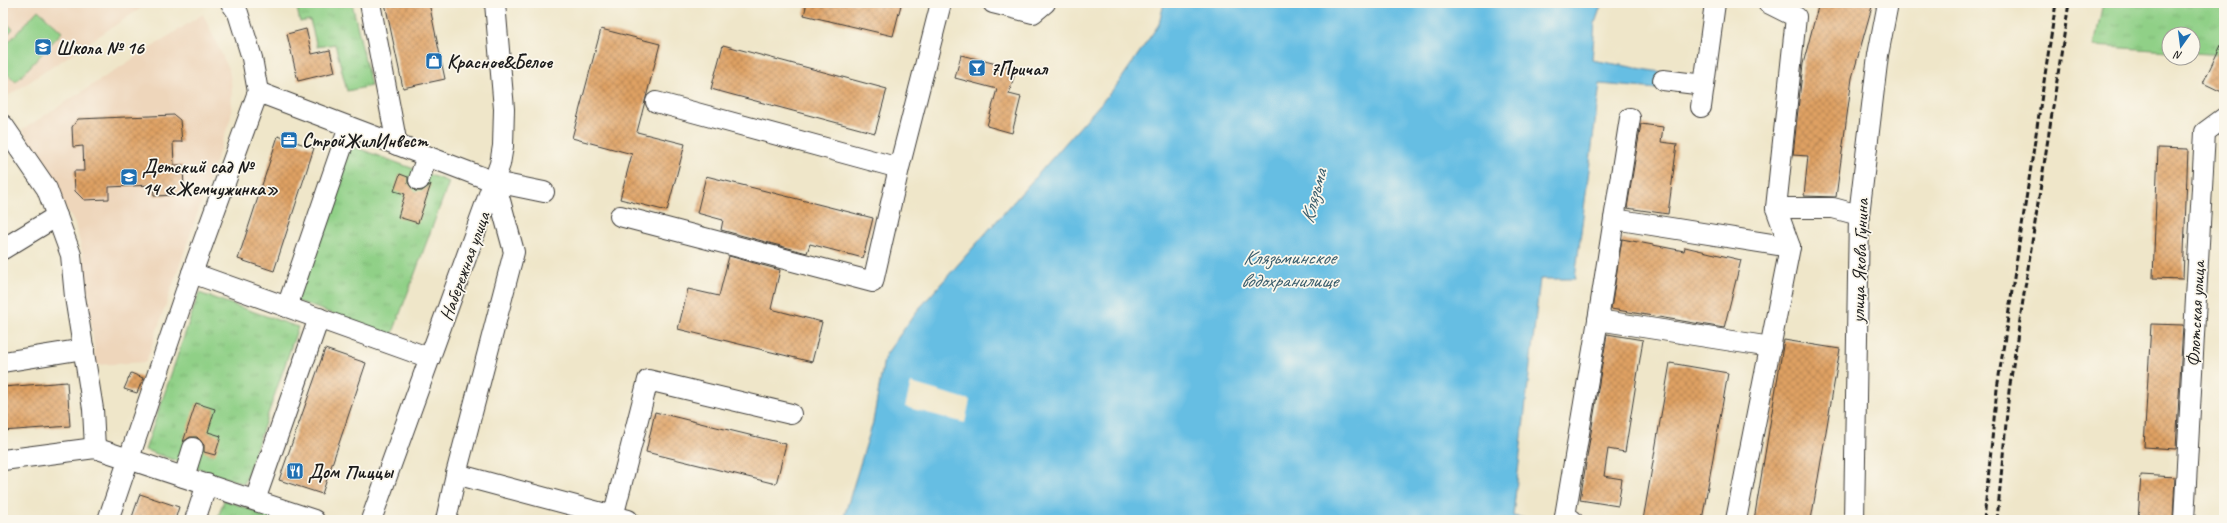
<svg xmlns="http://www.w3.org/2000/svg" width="2227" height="523" font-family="Caveat,sans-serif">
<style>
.built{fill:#eed6bb}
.grass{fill:#90d087;stroke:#567652}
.park{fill:url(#park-tufts);stroke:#567652}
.water{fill:#66bee3;stroke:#416d80}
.pier{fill:#efe6c9}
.building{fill:url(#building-cross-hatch)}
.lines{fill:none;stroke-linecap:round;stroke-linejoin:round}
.minor-casing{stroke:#3c3a36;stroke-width:22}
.minor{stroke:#fff;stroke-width:20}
.rail{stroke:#1c1c1c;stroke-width:3;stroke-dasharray:6 3;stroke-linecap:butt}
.labels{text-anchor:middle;stroke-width:3.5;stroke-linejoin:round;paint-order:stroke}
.poi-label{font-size:19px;font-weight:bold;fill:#1c1c1c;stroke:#fbf7ec;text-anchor:start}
.street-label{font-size:19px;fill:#1c1c1c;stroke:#fbf7ec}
.water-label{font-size:20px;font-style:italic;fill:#3a5d6c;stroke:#fbf7ec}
</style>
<defs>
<pattern id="park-tufts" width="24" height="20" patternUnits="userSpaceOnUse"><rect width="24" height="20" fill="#90d087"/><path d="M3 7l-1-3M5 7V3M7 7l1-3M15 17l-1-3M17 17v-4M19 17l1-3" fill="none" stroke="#7cb274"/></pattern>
<pattern id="building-cross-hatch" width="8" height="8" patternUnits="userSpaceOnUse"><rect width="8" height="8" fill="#dfa163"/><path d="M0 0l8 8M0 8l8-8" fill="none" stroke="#b48251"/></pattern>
</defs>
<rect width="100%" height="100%" fill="#fbf7ec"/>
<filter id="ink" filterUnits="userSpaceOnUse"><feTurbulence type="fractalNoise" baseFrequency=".025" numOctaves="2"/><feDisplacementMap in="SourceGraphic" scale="8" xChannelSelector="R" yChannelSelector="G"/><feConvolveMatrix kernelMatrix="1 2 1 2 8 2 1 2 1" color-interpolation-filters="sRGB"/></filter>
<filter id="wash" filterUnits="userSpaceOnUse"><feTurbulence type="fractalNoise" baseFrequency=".012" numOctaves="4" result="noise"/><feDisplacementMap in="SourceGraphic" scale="16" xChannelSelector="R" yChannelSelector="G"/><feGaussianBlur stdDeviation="0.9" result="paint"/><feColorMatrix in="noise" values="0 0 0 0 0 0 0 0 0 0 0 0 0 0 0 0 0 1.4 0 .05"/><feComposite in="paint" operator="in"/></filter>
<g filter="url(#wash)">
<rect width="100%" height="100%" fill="#efe6c9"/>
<g class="built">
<polygon points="3,3 149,3 8,96 3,91"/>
<polygon points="203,14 229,70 232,88 231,117 146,362 96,365 83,255 75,224 22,130"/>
</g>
<g class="grass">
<polygon points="38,10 62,32 16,82 3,70 3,48"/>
<polygon points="3,20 13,29 3,39"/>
</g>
<g class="park">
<polygon points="296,3 352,3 371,86 347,91 335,44 317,47 310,20 300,22"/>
<polygon points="2103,3 2224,3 2224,55 2193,53 2193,34 2169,34 2169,51 2094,46"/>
<polygon points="349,145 449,182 392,335 294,300"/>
<polygon points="199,293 298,327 244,484 145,450"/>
<polygon points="224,500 280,520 217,520"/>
</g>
<polygon class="water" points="1164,3 1602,3 1595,23 1592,60 1660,72 1657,89 1600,84 1575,279 1540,279 1513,516 1535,520 843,520 873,422 884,359 887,353 916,312 1117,85 1159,24"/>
<polygon class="pier" points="911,383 970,400 965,423 905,407"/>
<g id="blocks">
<g class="building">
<polygon points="385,3 429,3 445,79 403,88"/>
<polygon points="807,3 893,3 901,5 893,36 804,15"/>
<polygon points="1819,3 1873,3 1852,78 1836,197 1804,196 1808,156 1793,155 1803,64"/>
<polygon points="306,29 312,54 330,50 335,72 298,81 287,34"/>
<polygon points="601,29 660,44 637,132 685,144 667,211 620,199 632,154 572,138"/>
<polygon points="2224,39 2224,93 2203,83"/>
<polygon points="723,45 887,89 875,133 711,89"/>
<polygon points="961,55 1016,69 1009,94 1021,97 1012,133 987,126 997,89 955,78"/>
<polygon points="174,115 180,120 182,142 173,142 174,165 183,165 184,189 178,195 154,196 153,185 109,187 109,199 84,200 75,191 74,171 84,171 83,146 73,147 72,127 78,119"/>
<polygon points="1641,124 1663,127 1661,142 1677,144 1668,214 1627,208"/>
<polygon points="278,136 314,148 274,271 238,259"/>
<polygon points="2158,148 2188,149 2183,279 2153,278"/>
<polygon points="400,174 408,177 408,183 415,191 422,191 431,184 418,223 398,217 405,194 394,191"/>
<polygon points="706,176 873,218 863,258 810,244 807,253 721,230 723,220 697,213"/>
<polygon points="1622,239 1684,251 1685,247 1741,260 1724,328 1611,309"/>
<polygon points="729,256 780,270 771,309 822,322 812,362 678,329 688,289 719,296"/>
<polygon points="2151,324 2183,325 2176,449 2144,447"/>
<polygon points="1607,334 1643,340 1625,452 1608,449 1604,476 1622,479 1618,506 1580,500"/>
<polygon points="1784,340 1840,349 1811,520 1754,520"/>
<polygon points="325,349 366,363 322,494 279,480"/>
<polygon points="1670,363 1728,373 1702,520 1643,520"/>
<polygon points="131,373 143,378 137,393 124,389"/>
<polygon points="67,382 70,426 3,431 3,387"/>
<polygon points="196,403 215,409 208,432 221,436 215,455 204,452 204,445 197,437 190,437 183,442"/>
<polygon points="655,412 786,444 776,484 646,452"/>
<polygon points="2141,475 2175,477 2173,520 2138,520"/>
<polygon points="140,494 179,507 175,520 131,520"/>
</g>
</g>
</g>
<g filter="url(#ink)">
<use href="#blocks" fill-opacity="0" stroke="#3c3a36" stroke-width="1"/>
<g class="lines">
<defs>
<g id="minor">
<polyline points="370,3 397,145"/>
<polyline points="993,3 1033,13 1045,3"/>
<polyline points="1663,80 1704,85"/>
<polyline points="258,92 495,182 544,192"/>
<polyline points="656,102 899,168 941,3"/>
<polyline points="1701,107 1715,3"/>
<polyline points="3,125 47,189 71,255 75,297 93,409 95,448"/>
<polyline points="419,180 427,156"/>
<polyline points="1776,208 1833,208 1859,215"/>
<polyline points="620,216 873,282 899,168"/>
<polyline points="1614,219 1790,247"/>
<polyline points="3,249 57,216"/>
<polyline points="192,273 430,358"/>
<polyline points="287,307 349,127"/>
<polyline points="1598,320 1630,118"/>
<polyline points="3,362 84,349"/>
<polyline points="3,460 95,448 314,520"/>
<polyline points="456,474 628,520"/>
<polyline points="184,477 193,448"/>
<polyline points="255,500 319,318"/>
<polyline points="613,517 648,380 791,414"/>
<polyline points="108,520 192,273 258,92 252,58 238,13 231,3"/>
<polyline points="195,520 207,484"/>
<polyline points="371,520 500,164 503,146 504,109 495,3"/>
<polyline points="446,520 456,474 514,252 495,182"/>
<polyline points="1572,520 1565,516 1598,320 1771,347"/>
<polyline points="1736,520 1790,247 1776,208 1796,17 1768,3"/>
<polyline points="1854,520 1859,215 1878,55 1888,3"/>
<polyline points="2184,520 2205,132 2224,118"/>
</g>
</defs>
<use href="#minor" class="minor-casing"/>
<use href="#minor" class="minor"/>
<g class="rail">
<polyline points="1984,520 1997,389 2056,3"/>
<polyline points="1997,520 2009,391 2069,3"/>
</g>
</g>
</g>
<defs>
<symbol id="school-square" viewBox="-11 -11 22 22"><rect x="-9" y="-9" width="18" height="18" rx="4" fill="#1f6fb2" stroke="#fbf7ec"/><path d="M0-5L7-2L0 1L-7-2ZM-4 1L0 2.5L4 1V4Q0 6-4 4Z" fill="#fff"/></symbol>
<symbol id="shop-square" viewBox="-11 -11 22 22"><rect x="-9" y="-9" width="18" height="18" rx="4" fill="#1f6fb2" stroke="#fbf7ec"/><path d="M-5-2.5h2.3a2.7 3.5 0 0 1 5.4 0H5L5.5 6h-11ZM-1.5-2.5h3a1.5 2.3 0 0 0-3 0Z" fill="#fff"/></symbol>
<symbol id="bar-square" viewBox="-11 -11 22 22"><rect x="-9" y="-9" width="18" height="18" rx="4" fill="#1f6fb2" stroke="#fbf7ec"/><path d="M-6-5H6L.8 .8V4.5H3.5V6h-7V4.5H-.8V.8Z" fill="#fff"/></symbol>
<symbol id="office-square" viewBox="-11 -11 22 22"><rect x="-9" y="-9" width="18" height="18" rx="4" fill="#1f6fb2" stroke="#fbf7ec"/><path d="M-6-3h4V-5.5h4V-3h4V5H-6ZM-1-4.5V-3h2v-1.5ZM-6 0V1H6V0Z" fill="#fff"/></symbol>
<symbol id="restaurant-square" viewBox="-11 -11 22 22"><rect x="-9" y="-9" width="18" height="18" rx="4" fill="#1f6fb2" stroke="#fbf7ec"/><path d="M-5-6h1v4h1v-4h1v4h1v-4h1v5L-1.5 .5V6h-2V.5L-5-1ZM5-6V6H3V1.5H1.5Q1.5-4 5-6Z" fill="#fff"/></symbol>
</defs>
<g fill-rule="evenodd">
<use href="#school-square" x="33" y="37" width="20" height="20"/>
<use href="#shop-square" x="424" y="51" width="20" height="20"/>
<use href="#bar-square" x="967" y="58" width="20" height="20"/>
<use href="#office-square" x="279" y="130" width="20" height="20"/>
<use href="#school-square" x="119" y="167" width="20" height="20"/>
<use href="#restaurant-square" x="285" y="461" width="20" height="20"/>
</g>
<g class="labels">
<g class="poi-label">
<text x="56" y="54">Школа № 16</text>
<text x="447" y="68">Красное&amp;Белое</text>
<text x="990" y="75">7Причал</text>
<text x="302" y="147">СтройЖилИнвест</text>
<text x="142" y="173">Детский сад №<tspan x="142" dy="22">14 «Жемчужинка»</tspan></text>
<text x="308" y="478">Дом Пиццы</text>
</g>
<g class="street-label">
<text transform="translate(1859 261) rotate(-88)" y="7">улица Якова Гунина</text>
<text transform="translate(464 266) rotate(-70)" y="7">Набережная улица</text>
<text transform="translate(2195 314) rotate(-87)" y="7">Флотская улица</text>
</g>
<g class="water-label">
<text transform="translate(1313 196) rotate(-75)" y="7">Клязьма</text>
<text x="1289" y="264">Клязьминское<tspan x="1289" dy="23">водохранилище</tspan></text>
</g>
</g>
<rect width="2227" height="523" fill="none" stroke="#fbf7ec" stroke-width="16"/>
<g transform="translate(2181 46) rotate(194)"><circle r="19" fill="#fbf7ec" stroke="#a29f99"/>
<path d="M0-3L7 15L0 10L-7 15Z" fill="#1f6fb2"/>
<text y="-6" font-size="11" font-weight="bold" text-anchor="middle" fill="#1c1c1c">N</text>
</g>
</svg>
